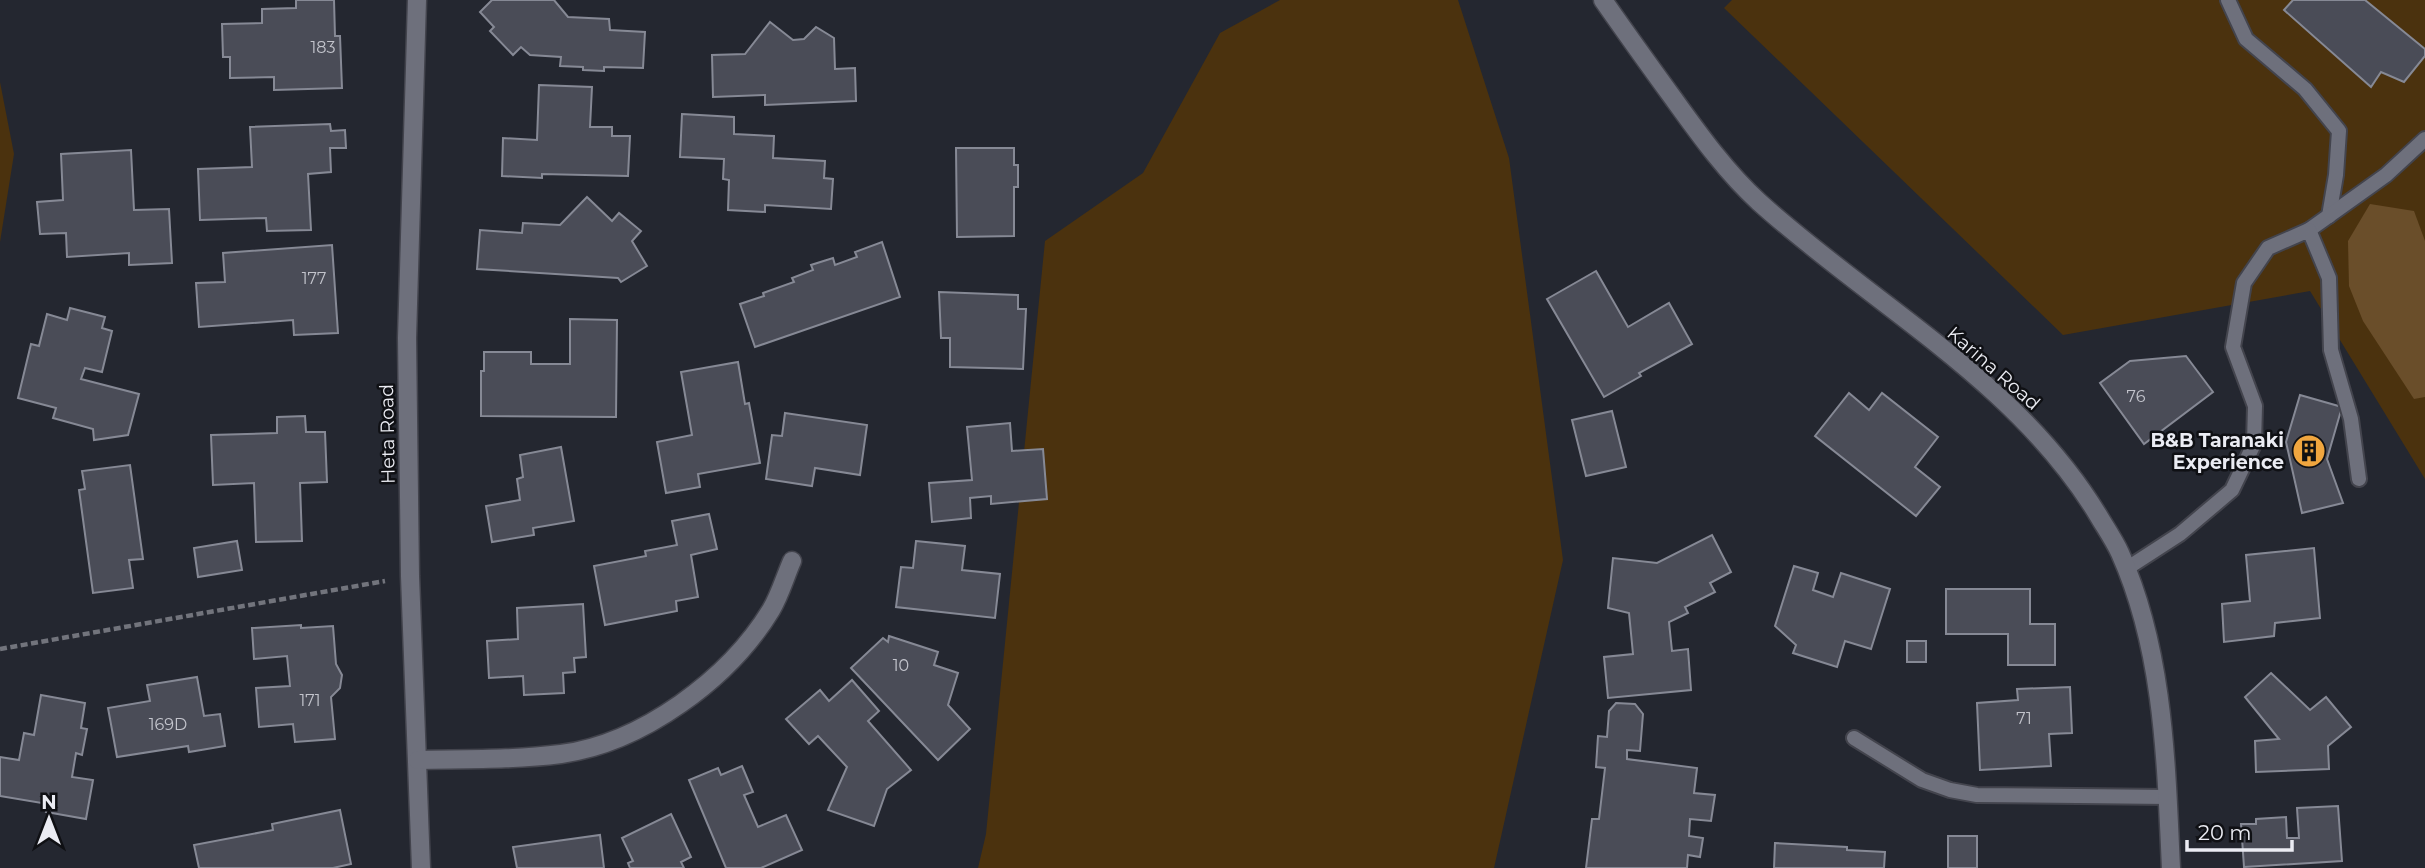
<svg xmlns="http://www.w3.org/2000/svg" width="2425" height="868" font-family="Montserrat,sans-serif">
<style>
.green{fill:#4b320e}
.water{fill:#6a4e2a}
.building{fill:#4a4c57;stroke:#868995;stroke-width:2}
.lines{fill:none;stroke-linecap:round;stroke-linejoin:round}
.service-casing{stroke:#43444d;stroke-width:18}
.minor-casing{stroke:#43444d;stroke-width:21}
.path{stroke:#72747c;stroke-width:4.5;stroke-dasharray:7 3.5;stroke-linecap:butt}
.service{stroke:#6e707c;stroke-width:14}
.minor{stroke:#6e707c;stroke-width:18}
.labels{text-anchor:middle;stroke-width:5;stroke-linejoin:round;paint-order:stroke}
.number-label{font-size:16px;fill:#c3c4cc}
.street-label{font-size:19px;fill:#ebecf3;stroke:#0f1014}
.poi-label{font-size:19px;font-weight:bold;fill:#ebecf3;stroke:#0f1014;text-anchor:end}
</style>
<rect width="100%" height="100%" fill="#242730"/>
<g class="green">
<polygon points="1280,0 1458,0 1509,158 1563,560 1494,868 978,868 986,834 1045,241 1143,173 1220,33"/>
<polygon points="1732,0 2425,0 2425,479 2310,291 2063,335 1724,8"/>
<polygon points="0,82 14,154 0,242"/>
</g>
<polygon class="water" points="2370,204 2414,211 2425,241 2425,397 2414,399 2363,321 2349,286 2348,241"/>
<g class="building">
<polygon points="296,0 334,0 335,36 340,36 342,88 274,90 274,77 230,78 230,57 223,57 222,24 262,23 262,9 296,8"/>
<polygon points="492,0 554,0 568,17 609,19 610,30 645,32 643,68 604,67 604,71 583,70 583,67 560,66 561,57 530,55 521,47 513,55 490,31 494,27 480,12"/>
<polygon points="2293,0 2365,0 2425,49 2425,56 2404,82 2381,72 2371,87 2284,10"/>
<polygon points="770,22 793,40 804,39 816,27 834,38 835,69 855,68 856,101 765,105 765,95 713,97 712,55 745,54"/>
<polygon points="539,85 592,87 590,127 612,127 612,136 630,136 628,176 542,174 542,178 502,176 503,138 537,140"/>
<polygon points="682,114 734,117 734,134 774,136 773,158 825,161 824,178 833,179 831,209 765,205 765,212 728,210 729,180 723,179 724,159 680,157"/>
<polygon points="330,124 331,131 345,130 346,148 330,148 331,172 308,174 311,230 267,231 266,218 200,220 198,169 252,167 250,127"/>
<polygon points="956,148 1014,148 1014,165 1018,165 1018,187 1014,187 1014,236 957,237"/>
<polygon points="131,150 134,210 169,209 172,263 129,265 129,253 67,257 66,233 40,234 37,202 63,200 61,154"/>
<polygon points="587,197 612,221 619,213 641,231 632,241 647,266 621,282 618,278 477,269 480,230 522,233 523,223 560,225"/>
<polygon points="882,242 900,297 755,347 740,304 764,296 763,293 794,282 792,278 813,270 811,265 833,258 835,265 857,257 855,252"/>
<polygon points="332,245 338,333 294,335 293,320 199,327 196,283 225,282 223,253"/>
<polygon points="1596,271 1628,327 1669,303 1692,344 1639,373 1641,376 1604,397 1547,299"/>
<polygon points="939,292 1018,295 1018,309 1026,309 1023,369 950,367 950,338 941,338"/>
<polygon points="70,308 105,317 102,328 112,331 102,372 85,368 81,379 139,394 128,435 94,440 93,429 53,418 56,408 18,398 31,344 39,346 47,314 67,320"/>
<polygon points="570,319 617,320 616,417 481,416 481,371 484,371 484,352 531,352 531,364 570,364"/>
<polygon points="2186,356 2213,392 2144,444 2100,383 2130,361"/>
<polygon points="738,362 745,404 749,403 760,463 698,474 700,487 666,493 657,442 692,435 681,372"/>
<polygon points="1849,393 1869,410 1882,393 1938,437 1915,467 1940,487 1916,516 1815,436"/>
<polygon points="2300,395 2342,407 2327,459 2343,503 2302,513 2286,442"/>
<polygon points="1612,411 1626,467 1586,476 1572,420"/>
<polygon points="785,413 867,425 860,475 815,468 812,486 766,479 772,435 782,436"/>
<polygon points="305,416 306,432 325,432 327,482 300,483 302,541 256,542 254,483 213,485 211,435 277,433 277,417"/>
<polygon points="1010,423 1012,451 1043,449 1047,499 991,504 991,496 970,498 971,518 932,522 929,483 972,480 967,427"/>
<polygon points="561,447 574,521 533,528 534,535 492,542 486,506 520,500 517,479 523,477 520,455"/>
<polygon points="130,465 143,559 129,560 133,588 93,593 79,490 85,489 82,471"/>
<polygon points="709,514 717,549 691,555 698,597 676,601 677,611 605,625 594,566 646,556 645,551 677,545 672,521"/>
<polygon points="1712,535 1731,572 1710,583 1715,592 1685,607 1688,613 1669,622 1672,651 1688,649 1691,690 1608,698 1604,657 1633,654 1629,613 1608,608 1613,558 1657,563"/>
<polygon points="237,541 242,570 198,577 194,548"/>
<polygon points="916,541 965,546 962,570 1000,574 995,618 896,607 901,567 913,568"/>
<polygon points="2314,548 2320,618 2275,623 2274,636 2224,642 2222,604 2250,601 2246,555"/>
<polygon points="1794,566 1818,573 1813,590 1833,597 1841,573 1890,589 1871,649 1845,641 1837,667 1793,653 1796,645 1775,626"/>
<polygon points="1946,589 2030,589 2030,624 2055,624 2055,665 2008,665 2008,634 1946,634"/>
<polygon points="583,604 586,657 574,658 575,672 563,673 564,693 524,695 523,676 489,678 487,641 518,639 517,608"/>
<polygon points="301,625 301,628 333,626 336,664 342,675 340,688 331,697 335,739 295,742 293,724 259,727 256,688 290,686 287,656 254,659 252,628"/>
<polygon points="889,636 938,652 934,665 958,673 948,705 970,729 938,760 851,668 883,638 888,642"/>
<rect x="1907" y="641" width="19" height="21"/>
<polygon points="2271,673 2310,710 2326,697 2351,727 2328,746 2329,769 2256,772 2255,741 2279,739 2245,697"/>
<polygon points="197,677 204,716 220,714 225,746 189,752 188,746 117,757 108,708 150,701 147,685"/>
<polygon points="852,680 879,711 868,721 911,770 887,789 874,826 828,810 847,767 818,736 809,744 786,719 820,690 829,701"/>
<polygon points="2070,687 2072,733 2049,734 2051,766 1980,770 1977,703 2018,700 2017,689"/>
<polygon points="41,695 85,703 81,728 87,729 82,755 76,753 72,777 93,780 86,819 46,812 48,804 0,796 0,757 19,760 24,733 34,735"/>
<polygon points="1616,703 1635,704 1643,714 1640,751 1627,750 1627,759 1697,768 1694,793 1715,795 1711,821 1690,819 1689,836 1703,838 1700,857 1688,855 1687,868 1586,868 1592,819 1599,819 1605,768 1596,767 1598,736 1607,737 1609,711"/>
<polygon points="742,766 753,792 744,795 758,827 786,815 802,850 761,868 726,868 689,780 718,768 721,775"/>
<polygon points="2338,806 2342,861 2244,867 2241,824 2256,824 2256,819 2286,817 2287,838 2299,838 2297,808"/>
<polygon points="340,810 351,864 333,868 199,868 194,845 273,830 272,824"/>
<polygon points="671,814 691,857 681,862 684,868 630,868 628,863 633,861 622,838"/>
<polygon points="600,835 604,868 517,868 513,847"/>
<rect x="1948" y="836" width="29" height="32"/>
<polygon points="1775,843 1847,847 1847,850 1885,852 1884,868 1774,868"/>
</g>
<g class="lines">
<defs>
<g id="service">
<polyline points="2228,0 2246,39 2305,89 2339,131 2336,175 2329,216"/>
<polyline points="2309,230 2386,175 2425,139"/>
<polyline points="2126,569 2180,534 2232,490 2254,444 2255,406 2233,347 2244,283 2268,248 2309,230 2329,278 2331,350 2351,419 2359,479"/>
<polyline points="1854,738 1922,780 1950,790 1977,795 2168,797"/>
</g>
<g id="minor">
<polyline points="417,0 407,338 410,576 421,868"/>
<path d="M1603 0C1626 33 1649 65 1673 98 1699 134 1726 172 1759 202 1873 305 2017 381 2098 515 2105 527 2114 540 2120 553 2164 651 2166 762 2171 868"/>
<path d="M418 760C466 759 514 760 561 754 642 743 729 679 771 610 780 595 785 577 792 561"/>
</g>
</defs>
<use href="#service" class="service-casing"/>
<use href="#minor" class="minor-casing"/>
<polyline class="path" points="0,649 385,581"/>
<use href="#service" class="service"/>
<use href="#minor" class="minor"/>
</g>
<defs>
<symbol id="building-disc" viewBox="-11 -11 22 22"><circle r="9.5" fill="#f0a63f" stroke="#0f1014"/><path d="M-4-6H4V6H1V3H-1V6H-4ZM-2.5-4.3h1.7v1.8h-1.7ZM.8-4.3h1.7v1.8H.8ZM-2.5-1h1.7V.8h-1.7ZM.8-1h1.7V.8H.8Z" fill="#111"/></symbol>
</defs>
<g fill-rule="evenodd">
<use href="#building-disc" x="2290" y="432" width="38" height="38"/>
</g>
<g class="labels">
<g class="number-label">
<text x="323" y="53">183</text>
<text x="314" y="284">177</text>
<text x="2136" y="402">76</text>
<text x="901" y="671">10</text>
<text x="310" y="706">171</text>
<text x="2024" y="724">71</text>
<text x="168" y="730">169D</text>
</g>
<g class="street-label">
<text transform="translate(1994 368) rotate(41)" y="7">Karina Road</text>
<text transform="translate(387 434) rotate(-91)" y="7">Heta Road</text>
</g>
<g class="poi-label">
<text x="2284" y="447">B&amp;B Taranaki<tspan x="2284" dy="22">Experience</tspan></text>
</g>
</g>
<g transform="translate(49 819)" stroke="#0f1014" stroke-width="5" paint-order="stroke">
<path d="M0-5L12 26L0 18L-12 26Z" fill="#ebecf3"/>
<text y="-10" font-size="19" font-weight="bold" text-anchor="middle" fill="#ebecf3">N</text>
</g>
<path d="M2187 840v10h105v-10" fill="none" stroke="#ebecf3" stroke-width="3.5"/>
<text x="2198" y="840" font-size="21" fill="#ebecf3" stroke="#0f1014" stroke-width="5" paint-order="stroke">20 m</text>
</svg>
